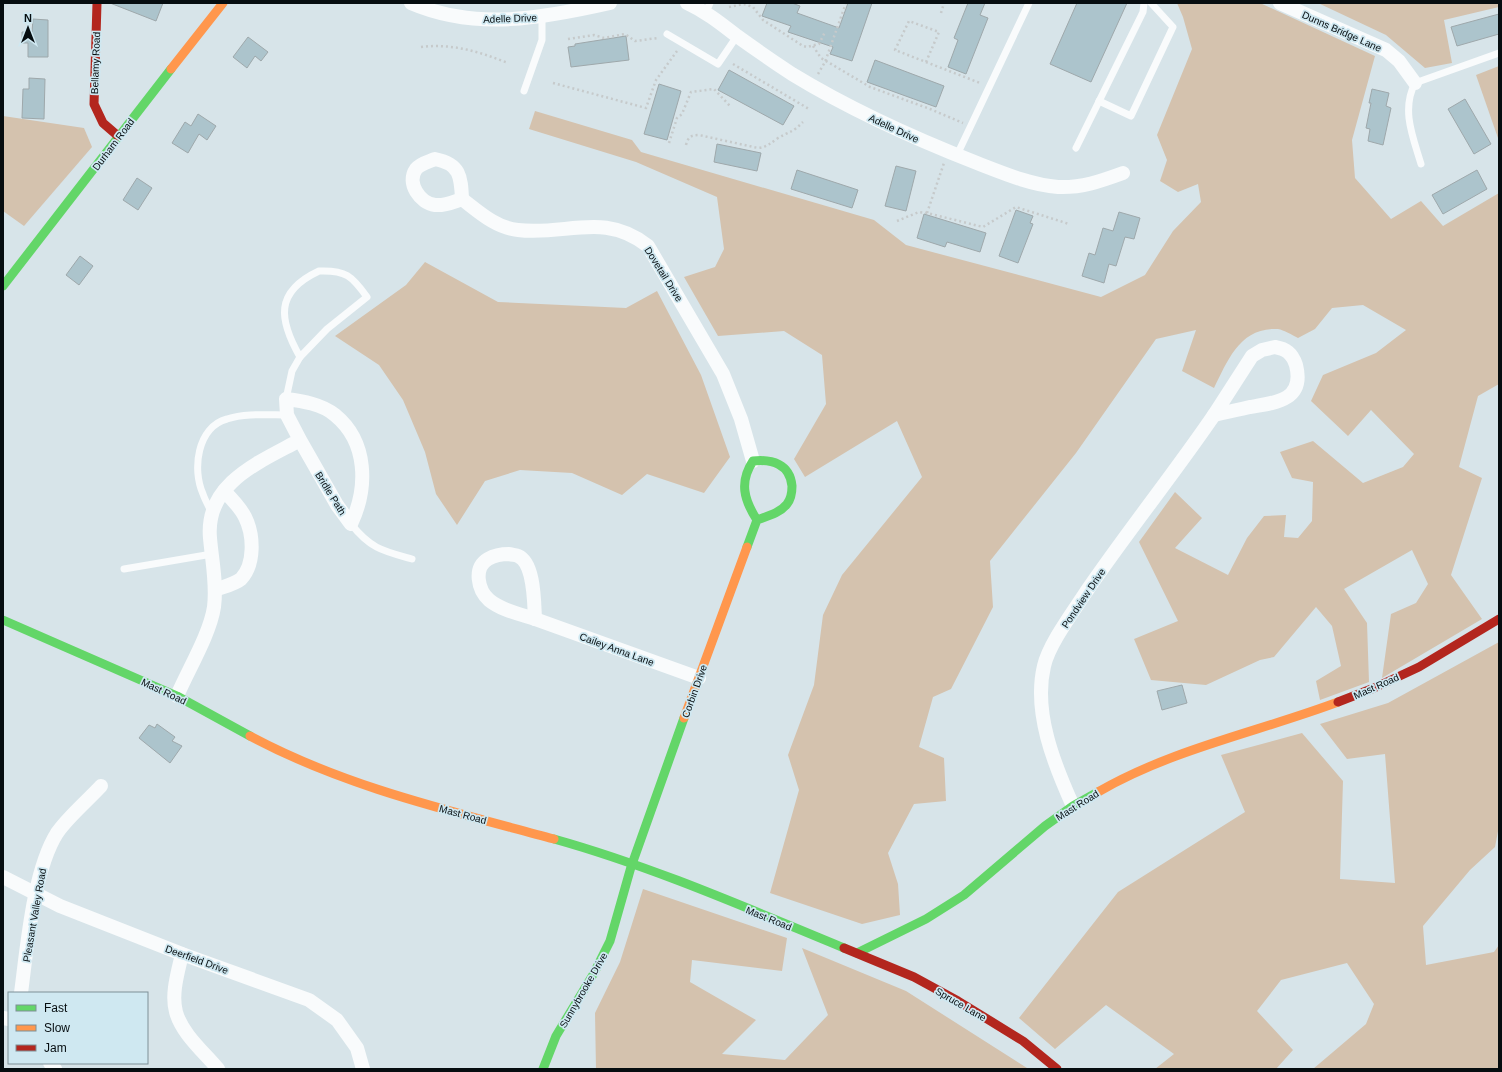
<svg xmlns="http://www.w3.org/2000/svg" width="1502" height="1072" font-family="Arial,sans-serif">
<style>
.green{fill:#d4c2ae}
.building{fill:#acc4cc;stroke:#9ea8ab}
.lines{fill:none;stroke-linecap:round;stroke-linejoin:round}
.path{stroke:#c6cacb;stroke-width:2.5;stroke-dasharray:2 3;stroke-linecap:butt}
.lane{stroke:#f9fbfc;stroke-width:7}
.street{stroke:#f9fbfc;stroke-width:14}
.fast{stroke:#63d668;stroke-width:9}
.slow{stroke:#ff974d;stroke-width:9}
.jam{stroke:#b3261e;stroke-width:9}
.labels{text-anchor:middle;stroke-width:3.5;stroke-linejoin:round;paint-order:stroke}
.street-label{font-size:10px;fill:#060d10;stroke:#cfe8f1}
</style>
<rect width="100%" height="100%" fill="#d7e4e9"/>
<g class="green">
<path d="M1177 3H1260L1375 56 1352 140 1355 178 1391 219 1421 201 1443 226 1499 193V384L1478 396 1459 467 1482 478 1451 575 1482 619 1382 678 1391 614 1416 603 1428 584 1412 550 1344 589 1367 623 1369 682 1320 700 1316 681 1341 666 1332 626 1316 607 1274 657 1260 660 1206 685 1151 680 1134 639 1178 621 1139 542 1175 492 1202 518 1175 548 1228 575 1247 538 1264 516 1286 515 1284 537 1298 538 1312 521 1313 482 1292 478 1280 452 1313 441 1363 483 1403 467 1414 454 1371 410 1348 436 1311 401 1323 375 1376 353 1406 330 1363 305 1332 308 1315 329 1298 338C1292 335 1284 330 1278 329 1240 327 1228 360 1214 388L1182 371 1196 330 1156 339 1076 453 990 561 993 607 951 689 933 697 919 747 944 758 946 801 914 804 888 853 898 884 900 915 862 924 770 893 799 790 788 755 814 685 823 615 842 575 922 477 897 421 805 477 794 459 826 404 822 355 784 331 718 336 684 277 715 267 724 249 717 197 636 162 529 129 535 111 632 140 641 152 874 220 906 245 1101 297 1145 275 1173 231 1201 202 1198 184 1178 192 1160 181 1167 160 1157 135 1192 49 1183 17Z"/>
<polygon points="1318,3 1499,3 1499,7 1444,20 1452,63 1425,68 1386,35"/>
<polygon points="1499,66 1499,141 1476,75"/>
<polygon points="3,116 84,128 92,147 24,226 3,211"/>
<polygon points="425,262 498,302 626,308 657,291 701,375 730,457 704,493 647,474 622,495 572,473 520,470 485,481 457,525 436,494 425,452 403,400 379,365 335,336 406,285"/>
<polygon points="1499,642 1499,826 1495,847 1470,870 1423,926 1426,965 1494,952 1499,945 1499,1069 1313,1069 1366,1024 1374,1004 1347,963 1281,980 1257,1011 1293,1050 1276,1069 1155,1069 1174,1054 1106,1005 1055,1049 1019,1018 1118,892 1245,812 1221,755 1302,733 1343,781 1340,879 1395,883 1385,754 1347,759 1320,724 1388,703"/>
<polygon points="643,889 787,938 782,971 692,960 690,982 756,1020 722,1054 785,1060 828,1015 802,948 906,991 1027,1068 596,1069 595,1013 620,962"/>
</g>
<g class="building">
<polygon points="110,3 163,3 156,21"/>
<polygon points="767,3 792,3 800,6 797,13 839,28 848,3 872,3 852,61 830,54 833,47 788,32 791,26 762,16"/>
<polygon points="968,3 985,3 980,15 988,18 966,74 948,67 958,40 954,38"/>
<polygon points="1077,3 1127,3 1091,82 1050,64"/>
<polygon points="1499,14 1499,34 1457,46 1451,27"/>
<polygon points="33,19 48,20 48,57 28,57 28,43 22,43 22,32 32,32"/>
<polygon points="626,36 629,60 571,67 568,47 575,46 575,44"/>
<polygon points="248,37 268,52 261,61 255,56 247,68 233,57"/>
<polygon points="875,60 944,86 936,107 867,82"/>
<polygon points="729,70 794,106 783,125 718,90"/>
<polygon points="29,78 45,79 44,119 22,118 23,89 29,89"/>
<polygon points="659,84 681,91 667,140 644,134"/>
<polygon points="1372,89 1389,93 1386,106 1391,108 1383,145 1368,141 1370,129 1366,128 1371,103 1369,103"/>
<polygon points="1465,99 1491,144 1474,154 1448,109"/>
<polygon points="198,114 216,126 207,140 199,134 188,153 172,143 185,122 191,126"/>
<polygon points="717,144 761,153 757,171 714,162"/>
<polygon points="896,166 916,171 906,211 885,206"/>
<polygon points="797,170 858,190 852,208 791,189"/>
<polygon points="1477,170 1487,189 1443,214 1432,195"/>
<polygon points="137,178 152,188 138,210 123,200"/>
<polygon points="1016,210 1033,216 1030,223 1033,224 1018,263 999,256"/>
<polygon points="1119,212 1140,218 1134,239 1125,237 1116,266 1109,264 1104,283 1082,276 1089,253 1095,255 1103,228 1113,231"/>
<polygon points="924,214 986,233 980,252 947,242 945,247 917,238"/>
<polygon points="80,256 93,266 79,285 66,275"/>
<polygon points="1182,685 1187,703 1162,710 1157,691"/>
<polygon points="157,724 175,737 172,741 182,746 170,763 139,738 149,725 155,728"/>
</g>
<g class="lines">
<g class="path">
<polyline points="729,7 744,4 753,7 763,20 803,46 807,47 819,44 825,32"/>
<polyline points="941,13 944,3"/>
<polyline points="568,39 594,35 604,38 625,34 635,41 658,38"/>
<polyline points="813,46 821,58 870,87 930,109 963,123"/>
<path d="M421 47C452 43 480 52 508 63"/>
<polyline points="926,62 939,32 909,21 895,50 980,83"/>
<polyline points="733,64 809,109"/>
<polyline points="818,74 825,62 846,3"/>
<polyline points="553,83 646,108 656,80 677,51"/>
<polyline points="669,143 677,118 682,114 691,92 714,89 730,106"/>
<path d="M686 145C688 137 691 135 699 135L758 148C767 147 771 143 778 138 790 131 792 133 803 122"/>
<polyline points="927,213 944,163"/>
<polyline points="897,221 919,212 927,213 983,227 1016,207 1069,224"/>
</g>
<g class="lane">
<polyline points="706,12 710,3"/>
<polyline points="667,34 718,64 737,36"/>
<polyline points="524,91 542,40 542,17"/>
<polyline points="1099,101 1131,116 1173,27 1151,3"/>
<polyline points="1076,148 1143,12 1144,3"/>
<polyline points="957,155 1029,3"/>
<path d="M1421 164C1413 137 1401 110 1415 83L1499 53"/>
<path d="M319 271C346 270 352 276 367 297L327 329 300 357C279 320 274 292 319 271Z"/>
<polyline points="286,399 292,371 300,357"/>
<path d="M211 511C208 505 205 500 203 494 192 470 197 427 227 419 245 413 268 415 287 415"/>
<path d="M351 524C371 549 383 551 412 559"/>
<polyline points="124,569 212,554"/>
</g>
<g class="street">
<path d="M411 3C476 31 544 18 610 3"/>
<path d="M687 3C708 13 720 23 737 36 755 49 774 62 792 74 851 110 913 138 977 163 1003 173 1031 185 1058 187 1082 188 1101 181 1123 173"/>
<polyline points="1280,3 1386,50 1399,61 1415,83"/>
<path d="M435 159C460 164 461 176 462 199 453 202 445 206 435 205 420 203 406 183 416 169 421 163 428 162 435 159Z"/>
<path d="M462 199C479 212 496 228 518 230 566 236 604 211 648 246L723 374 741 419 753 461"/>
<path d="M1275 347C1286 349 1292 353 1296 365 1305 400 1276 403 1250 407 1238 410 1226 412 1214 415L1252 356 1262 350Z"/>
<path d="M509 554C512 555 516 555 518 556 535 563 534 604 535 619 520 614 501 610 489 600 478 590 473 568 488 559 495 555 501 554 509 554Z"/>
<path d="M215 590C223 587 235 584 241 579 255 564 254 535 245 517 240 507 232 499 224 491"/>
<polyline points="535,619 699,678"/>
<path d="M177 696C188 670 210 634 214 607 217 584 212 561 210 538 205 483 260 462 300 440L337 505 351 524C368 488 368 442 335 415 322 404 302 401 286 399L287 415 300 440"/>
<path d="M1073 806C1054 764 1033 712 1044 666 1049 644 1073 612 1086 592 1127 532 1173 475 1214 415"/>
<polyline points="3,877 60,906 182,954 309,1000 337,1020 357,1048 363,1069"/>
<path d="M182 954C178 972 171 994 176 1012 182 1034 204 1052 218 1069"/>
<path d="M21 993C27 948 33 871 57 833 67 818 88 800 101 786"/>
<polyline points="3,1018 9,1019"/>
<polyline points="50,1063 55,1069"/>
</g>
<g class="fast">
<polyline points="3,286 171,69"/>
<path d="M747 547 757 520C744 500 739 482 753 461 772 459 790 464 792 486 792 492 791 499 787 504 780 513 768 516 757 520"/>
<polyline points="3,620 177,696 250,736"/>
<path d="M554 839C654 867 749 909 844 948"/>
<polyline points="857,953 926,919 964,895 1045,826 1073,806 1098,792"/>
<polyline points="543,1069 556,1036 594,973 610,941 631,867 684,718"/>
</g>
<g class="slow">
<polyline points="171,69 223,3"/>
<polyline points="684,718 747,547"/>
<path d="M250 736C345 787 451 811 554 839"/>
<path d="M1098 792C1172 749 1258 732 1338 702"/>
</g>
<g class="jam">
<polyline points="97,3 94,104 103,123 118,136"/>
<polyline points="1338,702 1374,688 1419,667 1499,619"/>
<polyline points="844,948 914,977 958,1001 1023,1041 1057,1069"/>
</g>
</g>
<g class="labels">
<g class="street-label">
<text transform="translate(510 18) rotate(-2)" y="4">Adelle Drive</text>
<text transform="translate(1342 31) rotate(24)" y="4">Dunns Bridge Lane</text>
<text transform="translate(95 63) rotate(-88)" y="4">Bellamy Road</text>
<text transform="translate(894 128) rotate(25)" y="4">Adelle Drive</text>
<text transform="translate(113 144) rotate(-53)" y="4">Durham Road</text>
<text transform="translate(664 274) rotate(58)" y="4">Dovetail Drive</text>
<text transform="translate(331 493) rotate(58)" y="4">Bridle Path</text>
<text transform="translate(1083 598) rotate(-56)" y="4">Pondview Drive</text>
<text transform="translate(617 649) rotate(20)" y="4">Cailey Anna Lane</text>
<text transform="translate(1376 686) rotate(-24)" y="4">Mast Road</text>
<text transform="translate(164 691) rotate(25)" y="4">Mast Road</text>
<text transform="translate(694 691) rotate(-70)" y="4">Corbin Drive</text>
<text transform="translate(1077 805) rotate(-32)" y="4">Mast Road</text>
<text transform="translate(463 814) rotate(15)" y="4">Mast Road</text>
<text transform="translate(34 915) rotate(-80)" y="4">Pleasant Valley Road</text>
<text transform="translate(769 918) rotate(22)" y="4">Mast Road</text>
<text transform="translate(197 959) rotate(20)" y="4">Deerfield Drive</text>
<text transform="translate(583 990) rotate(-60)" y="4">Sunnybrooke Drive</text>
<text transform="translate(961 1004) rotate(30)" y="4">Spruce Lane</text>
</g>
</g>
<rect width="1502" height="1072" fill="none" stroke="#060d10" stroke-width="8"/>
<rect x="8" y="992" width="140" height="72" fill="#cfe8f1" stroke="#7f9097"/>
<rect x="16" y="1005" width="20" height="6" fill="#63d668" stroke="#7f9097"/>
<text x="44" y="1012" font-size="12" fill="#060d10">Fast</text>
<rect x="16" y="1025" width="20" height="6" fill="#ff974d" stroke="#7f9097"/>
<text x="44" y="1032" font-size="12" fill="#060d10">Slow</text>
<rect x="16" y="1045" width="20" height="6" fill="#b3261e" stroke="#7f9097"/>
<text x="44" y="1052" font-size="12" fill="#060d10">Jam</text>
<g transform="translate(28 28)" stroke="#cfe8f1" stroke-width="3" paint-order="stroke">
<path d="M0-3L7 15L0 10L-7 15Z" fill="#060d10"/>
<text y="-6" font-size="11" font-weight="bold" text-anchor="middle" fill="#060d10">N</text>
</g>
</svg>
